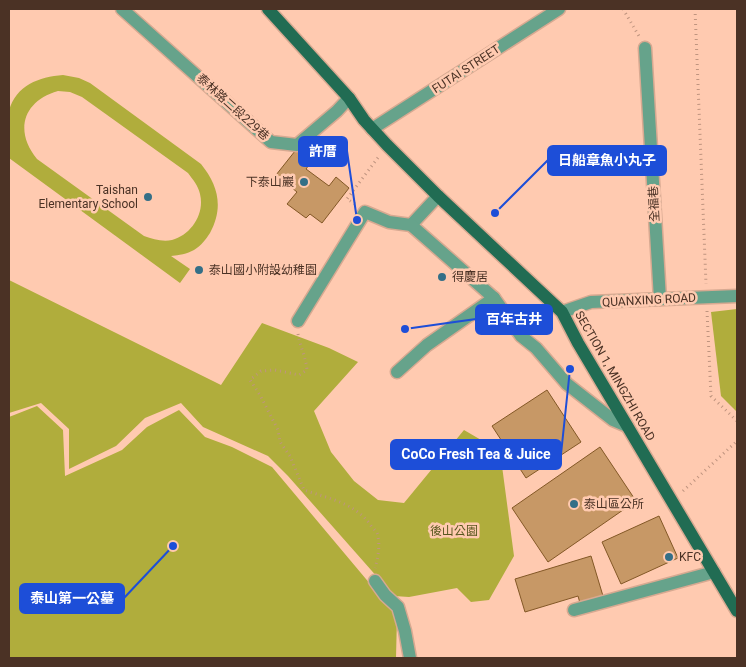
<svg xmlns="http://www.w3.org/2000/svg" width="746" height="667" font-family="Roboto,'Noto Sans TC',sans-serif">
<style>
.green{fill:#b0ad3c;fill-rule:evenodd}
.building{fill:#c79866;stroke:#835826}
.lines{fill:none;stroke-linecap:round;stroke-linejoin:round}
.minor-casing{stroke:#d7a991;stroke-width:15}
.major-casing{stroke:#d7a991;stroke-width:15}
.path{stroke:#bf947f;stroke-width:3;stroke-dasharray:1 4;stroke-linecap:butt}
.minor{stroke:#66a38b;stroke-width:12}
.major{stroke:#216c53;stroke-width:12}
.poi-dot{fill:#346f87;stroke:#ffcab0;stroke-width:2}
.labels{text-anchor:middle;stroke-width:5;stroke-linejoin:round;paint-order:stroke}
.street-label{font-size:12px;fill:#4b3225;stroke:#ffcab0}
.poi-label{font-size:12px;fill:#4b3225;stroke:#ffcab0;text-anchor:start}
.park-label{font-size:12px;fill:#58571e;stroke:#ffcab0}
.leader{fill:none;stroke:#1d4ed8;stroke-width:2}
.callout-dot{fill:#1d4ed8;stroke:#ffcab0;stroke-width:2}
.callout{fill:#1d4ed8;stroke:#1d4ed8;stroke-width:2}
.callout-label{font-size:14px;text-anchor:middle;font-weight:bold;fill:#fff}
</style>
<rect width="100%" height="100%" fill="#ffcab0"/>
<g class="green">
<path d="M63 75 79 78 90 83 201 164C218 185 224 207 210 233 206 239 201 246 194 250 187 254 179 255 171 256L190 269 180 283 9 158C9 144 6 124 9 111 16 85 39 77 63 75ZM58 91 70 92 82 97 188 173C193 180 198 185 200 194 205 214 191 235 172 240 162 242 153 239 144 236L37 159C14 131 23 101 58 91Z"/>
<polygon points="9,280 221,385 262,323 329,348 358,362 314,411 331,452 354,481 378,500 404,503 464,430 500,451 514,556 489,600 471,602 457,588 409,597 394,596 288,476 268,456 203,427 181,403 145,418 116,446 69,469 69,429 41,403 9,413"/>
<polygon points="737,309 737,412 721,396 711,312"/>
<polygon points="37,406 63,430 65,476 122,450 147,427 179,410 205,437 232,447 272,467 397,616 396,658 9,658 9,417"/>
</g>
<g class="building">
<polygon points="299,146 314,158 306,169 329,186 336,177 349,188 322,223 310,214 306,218 287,204 297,192 276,175"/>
<polygon points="547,390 581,442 526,478 492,426"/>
<polygon points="600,447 636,501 548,562 512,508"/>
<polygon points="659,516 678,558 621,584 602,542"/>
<polygon points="591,556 603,596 580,603 578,596 525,612 515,579"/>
</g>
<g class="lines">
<defs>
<g id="minor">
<polyline points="122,9 271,142 297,145 337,111 349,98"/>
<polyline points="645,48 660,299"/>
<polyline points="372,129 559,9"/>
<polyline points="411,225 438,196"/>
<polyline points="562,312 591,302 737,296"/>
<polyline points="298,321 365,212 389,222 411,225 494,298 521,336 536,348 567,384 613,420 627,426"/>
<polyline points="397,372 427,345 494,298"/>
<polyline points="375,581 385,595 398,607 405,631 410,658"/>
<polyline points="574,610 714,572"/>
</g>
<polyline id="major" points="268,9 349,98 364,120 387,145 438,196 562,312 578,343 737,611"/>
</defs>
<use href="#minor" class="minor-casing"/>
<use href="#major" class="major-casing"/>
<g class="path">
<polyline points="623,9 639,36"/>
<polyline points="695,9 706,284"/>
<polyline points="355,204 347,199 380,155"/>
<polyline points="707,311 711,396 737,421"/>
<path d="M298 334C300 347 306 357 307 370L299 375 275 370 261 371 250 380 260 395 278 430 280 442 290 456 304 490C330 499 356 503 372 527 375 530 378 533 378 537 380 547 378 558 375 568"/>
<polyline points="683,491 737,441"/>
</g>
<use href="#minor" class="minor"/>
<use href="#major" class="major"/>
</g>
<g class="poi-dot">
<circle cx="304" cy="182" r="5"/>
<circle cx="148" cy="197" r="5"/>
<circle cx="199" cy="270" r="5"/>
<circle cx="442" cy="277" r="5"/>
<circle cx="574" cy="504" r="5"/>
<circle cx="669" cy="557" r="5"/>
</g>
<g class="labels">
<g class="street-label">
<text transform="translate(466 69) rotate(-33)" y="4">FUTAI STREET</text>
<text transform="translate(233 107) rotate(42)" y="4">泰林路二段229巷</text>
<text transform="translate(654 204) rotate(-93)" y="4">全福巷</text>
<text transform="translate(649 300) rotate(-3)" y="4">QUANXING ROAD</text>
<text transform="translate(615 376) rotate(60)" y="4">SECTION 1, MINGZHI ROAD</text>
</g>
<g class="poi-label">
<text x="294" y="186" text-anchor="end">下泰山巖</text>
<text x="138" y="194" text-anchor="end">Taishan<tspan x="138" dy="14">Elementary School</tspan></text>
<text x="209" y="274">泰山國小附設幼稚園</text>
<text x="452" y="281">得慶居</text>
<text x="584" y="508">泰山區公所</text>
<text x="679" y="561">KFC</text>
</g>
<g class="park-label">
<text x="454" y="535">後山公園</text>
</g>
</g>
<path class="leader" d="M357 220L347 151M495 213L548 160M405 329L476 319M570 369L561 454M173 546L124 598"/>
<g class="callout-dot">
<circle cx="357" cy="220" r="5"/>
<circle cx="495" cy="213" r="5"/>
<circle cx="405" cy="329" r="5"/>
<circle cx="570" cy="369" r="5"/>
<circle cx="173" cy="546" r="5"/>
</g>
<g class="callout">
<rect x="299" y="137" width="48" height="29" rx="5"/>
<rect x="548" y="146" width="118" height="29" rx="5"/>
<rect x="476" y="305" width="76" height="29" rx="5"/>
<rect x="391" y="440" width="170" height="29" rx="5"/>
<rect x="20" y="584" width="104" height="29" rx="5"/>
</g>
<g class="callout-label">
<text x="323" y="156">許厝</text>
<text x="607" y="165">日船章魚小丸子</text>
<text x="514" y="324">百年古井</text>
<text x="476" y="459">CoCo Fresh Tea &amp; Juice</text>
<text x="72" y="603">泰山第一公墓</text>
</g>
<rect width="746" height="667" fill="none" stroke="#4b3225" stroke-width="20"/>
</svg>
